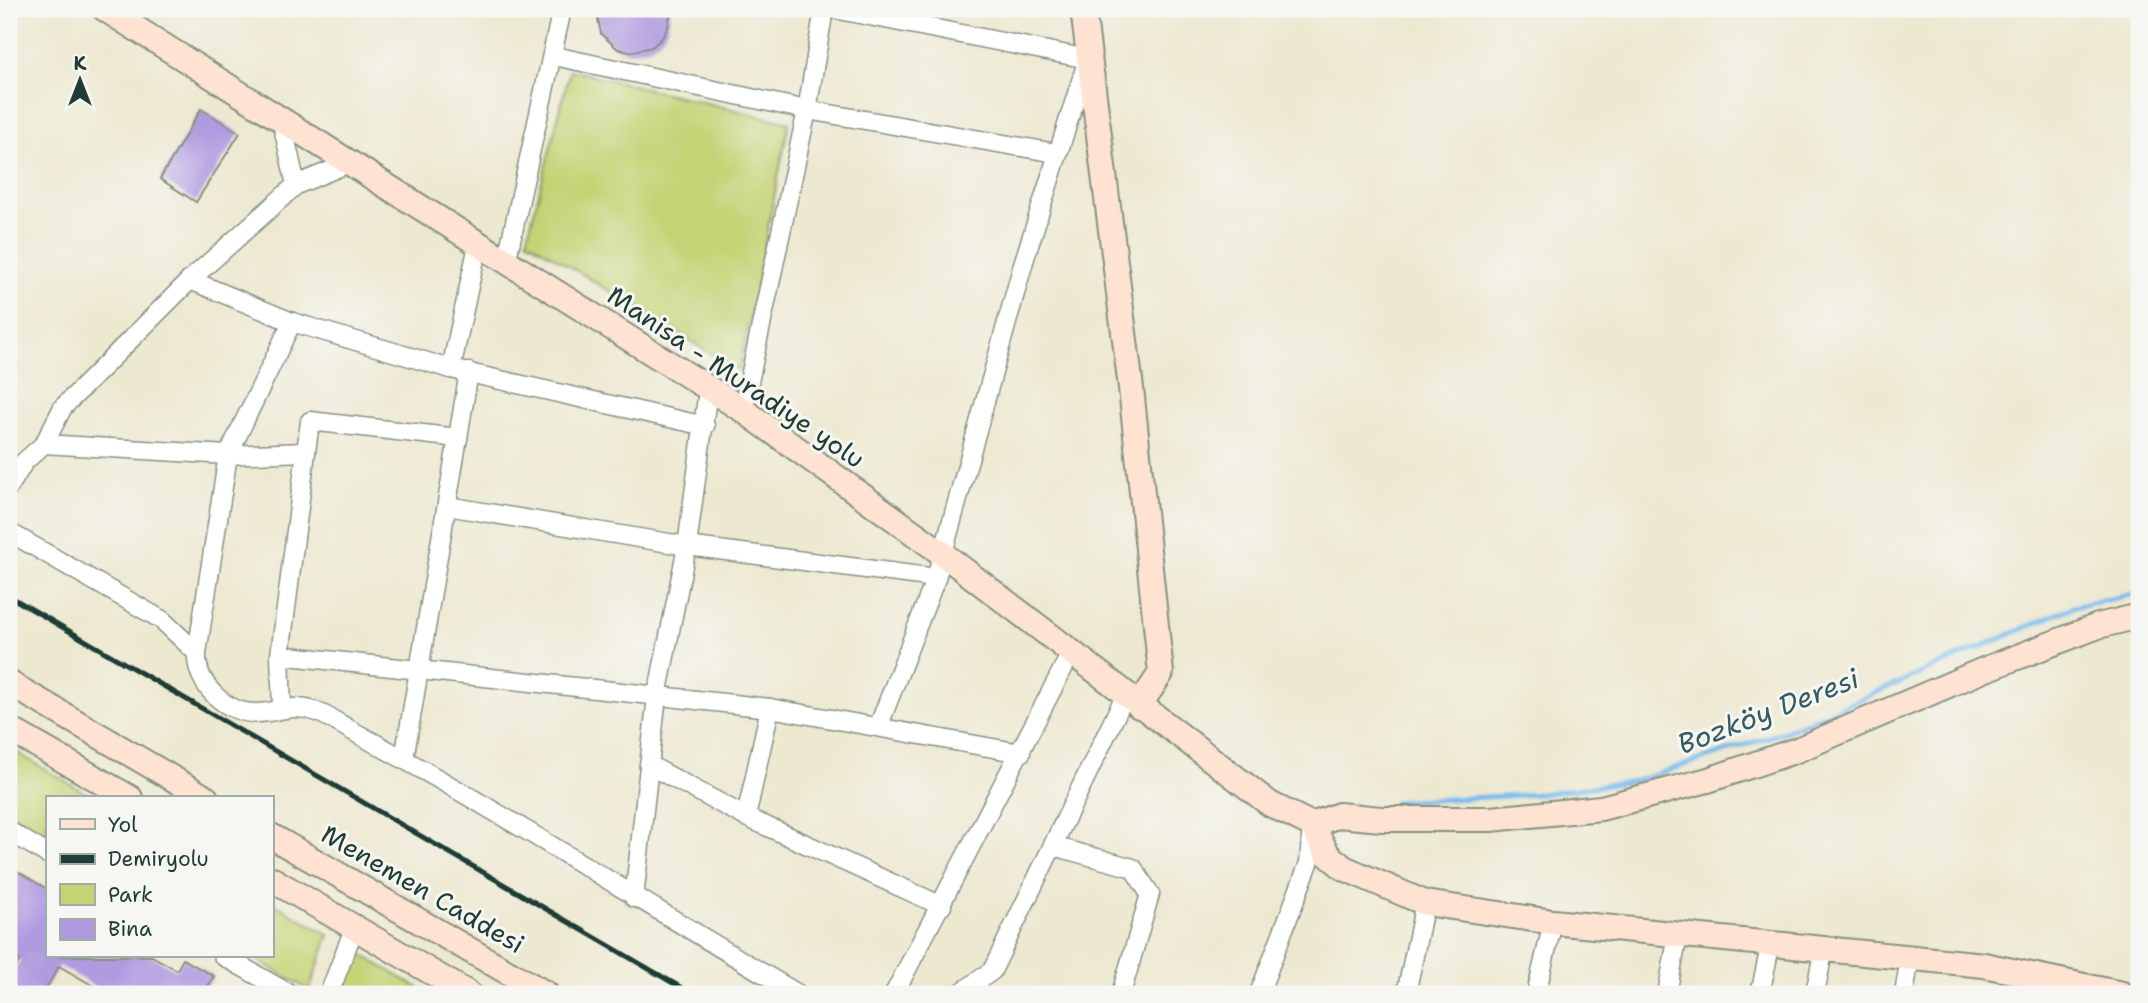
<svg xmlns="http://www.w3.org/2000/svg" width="2148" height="1003" font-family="'Shantell Sans',sans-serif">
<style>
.green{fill:#c5d375;stroke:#728854;stroke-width:2}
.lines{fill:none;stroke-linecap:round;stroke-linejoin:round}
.stream{stroke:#77bbed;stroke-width:5}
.building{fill:#b09ae0}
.street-casing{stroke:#869282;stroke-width:21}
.secondary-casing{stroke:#869282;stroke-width:28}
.street{stroke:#fff;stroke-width:18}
.secondary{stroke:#fee3d2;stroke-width:24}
.rail{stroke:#1f3d34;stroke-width:5}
.labels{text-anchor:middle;stroke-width:6;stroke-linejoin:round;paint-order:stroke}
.street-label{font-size:26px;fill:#1f3d34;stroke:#f6f6f2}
.water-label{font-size:28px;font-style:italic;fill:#355c62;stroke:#f6f6f2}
</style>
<rect width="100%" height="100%" fill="#f6f6f2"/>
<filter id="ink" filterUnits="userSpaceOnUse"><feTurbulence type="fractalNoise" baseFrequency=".0143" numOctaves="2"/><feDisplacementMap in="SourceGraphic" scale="14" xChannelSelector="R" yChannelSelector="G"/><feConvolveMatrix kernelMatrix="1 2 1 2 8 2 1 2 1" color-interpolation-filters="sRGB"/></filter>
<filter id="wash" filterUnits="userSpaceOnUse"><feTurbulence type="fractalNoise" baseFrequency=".00686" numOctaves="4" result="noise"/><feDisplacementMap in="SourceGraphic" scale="28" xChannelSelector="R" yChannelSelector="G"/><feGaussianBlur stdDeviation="1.57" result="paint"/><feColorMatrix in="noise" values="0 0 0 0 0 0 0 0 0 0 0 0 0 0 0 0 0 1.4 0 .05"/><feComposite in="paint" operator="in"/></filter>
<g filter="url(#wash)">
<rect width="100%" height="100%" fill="#ede8d0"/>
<g class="green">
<polygon points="570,70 789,123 739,371 527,240"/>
<polygon points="9,748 94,798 47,798 47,835 9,812"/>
<polygon points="271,902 329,935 309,990 251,956 271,956"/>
<polygon points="355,951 429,994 342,994"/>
</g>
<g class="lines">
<polyline class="stream" points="1395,802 1540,794 1636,781 1787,731 2073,607 2139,593"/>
</g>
<g id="blocks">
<g class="building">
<polygon points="596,9 671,9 668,27 662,38 652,47 630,52 618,49 601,34"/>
<polygon points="201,109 240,133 196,202 160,179"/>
<polygon points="17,871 47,889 47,956 152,956 177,970 183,959 214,976 203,994 94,994 97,988 59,966 43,994 9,994 9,980 20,960 9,954 9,885"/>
</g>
</g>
</g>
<g filter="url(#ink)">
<use href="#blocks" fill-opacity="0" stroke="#869282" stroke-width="2"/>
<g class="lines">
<defs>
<g id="street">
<polyline points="834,9 1088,59 1024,261 936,578 879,725"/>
<polyline points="554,56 807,110 1056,153"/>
<polyline points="282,123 296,185"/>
<polyline points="506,263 562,9"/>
<polyline points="190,280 292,322 451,369 705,426"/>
<polyline points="451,369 478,245"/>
<polyline points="743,410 807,110 824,9"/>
<polyline points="44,444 228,455 306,452"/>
<polyline points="9,487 24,462 44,444 63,407 190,280 296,185 349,163"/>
<polyline points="447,506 687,546 936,578"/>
<path d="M9 532 162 620 197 653C195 683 225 714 257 713 277 713 292 703 314 711 328 715 342 726 356 733 506 814 651 908 798 994"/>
<polyline points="197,653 228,455 292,322"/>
<polyline points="280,655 770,708 1021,753"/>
<polyline points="282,707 280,655 310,421 458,438"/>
<polyline points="404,759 469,372"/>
<polyline points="649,765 746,817 942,906"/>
<polyline points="746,817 770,708"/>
<polyline points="9,831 47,854"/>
<polyline points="1053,846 1133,868 1150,894 1121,994"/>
<polyline points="634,898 657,696 687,546 708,390"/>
<polyline points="223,956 290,994"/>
<polyline points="329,994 355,926"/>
<polyline points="894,994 1071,653"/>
<polyline points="959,994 992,971 1125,696"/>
<polyline points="1259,994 1309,863 1312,825"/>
<polyline points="1406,994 1425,903"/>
<polyline points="1536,994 1553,922"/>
<polyline points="1667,994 1678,935"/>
<polyline points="1760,994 1771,942"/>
<polyline points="1815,994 1824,947"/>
<polyline points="1904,994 1910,957"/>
</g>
<g id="secondary">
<polyline points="105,9 743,410 943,554 1270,804 1312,825"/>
<polyline points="1083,9 1131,388 1161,673 1139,706"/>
<polyline points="9,683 206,798"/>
<polyline points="9,729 130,798"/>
<polyline points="1312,825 1339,815 1381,819 1491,819 1601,808 1708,780 1797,750 1981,671 2098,626 2139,616"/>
<polyline points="1312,825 1328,855 1344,868 1425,903 1553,922 1984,965 2122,994"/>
<polyline points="271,836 546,994"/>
<polyline points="271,879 469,994"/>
</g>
</defs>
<use href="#street" class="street-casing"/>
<use href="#secondary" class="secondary-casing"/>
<use href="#street" class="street"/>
<use href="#secondary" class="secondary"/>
<polyline class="rail" points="9,596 692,994"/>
</g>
</g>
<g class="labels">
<g class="street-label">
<text transform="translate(736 377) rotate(34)" y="9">Manisa - Muradiye yolu</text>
<text transform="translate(423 889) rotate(30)" y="9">Menemen Caddesi</text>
</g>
<g class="water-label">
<text transform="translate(1768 711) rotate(-21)" y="10">Bozköy Deresi</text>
</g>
</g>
<rect width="2148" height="1003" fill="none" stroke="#f6f6f2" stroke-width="35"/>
<rect x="46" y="796" width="228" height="161" fill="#f6f6f2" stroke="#a0aca6" stroke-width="2"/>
<rect x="60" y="819" width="35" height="10" fill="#fee3d2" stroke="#a0aca6" stroke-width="2"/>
<text x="108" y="832" font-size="21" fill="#1f3d34">Yol</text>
<rect x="60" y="854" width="35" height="10" fill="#1f3d34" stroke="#a0aca6" stroke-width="2"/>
<text x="108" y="866" font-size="21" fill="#1f3d34">Demiryolu</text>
<rect x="60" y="884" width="35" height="21" fill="#c5d375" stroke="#a0aca6" stroke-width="2"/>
<text x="108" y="902" font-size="21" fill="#1f3d34">Park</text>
<rect x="60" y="919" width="35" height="21" fill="#b09ae0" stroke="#a0aca6" stroke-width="2"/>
<text x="108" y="936" font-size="21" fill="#1f3d34">Bina</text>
<g transform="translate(80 80)" stroke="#f6f6f2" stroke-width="5" paint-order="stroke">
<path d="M0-5L12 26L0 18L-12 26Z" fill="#1f3d34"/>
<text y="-10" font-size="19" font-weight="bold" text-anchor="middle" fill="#1f3d34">K</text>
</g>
</svg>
